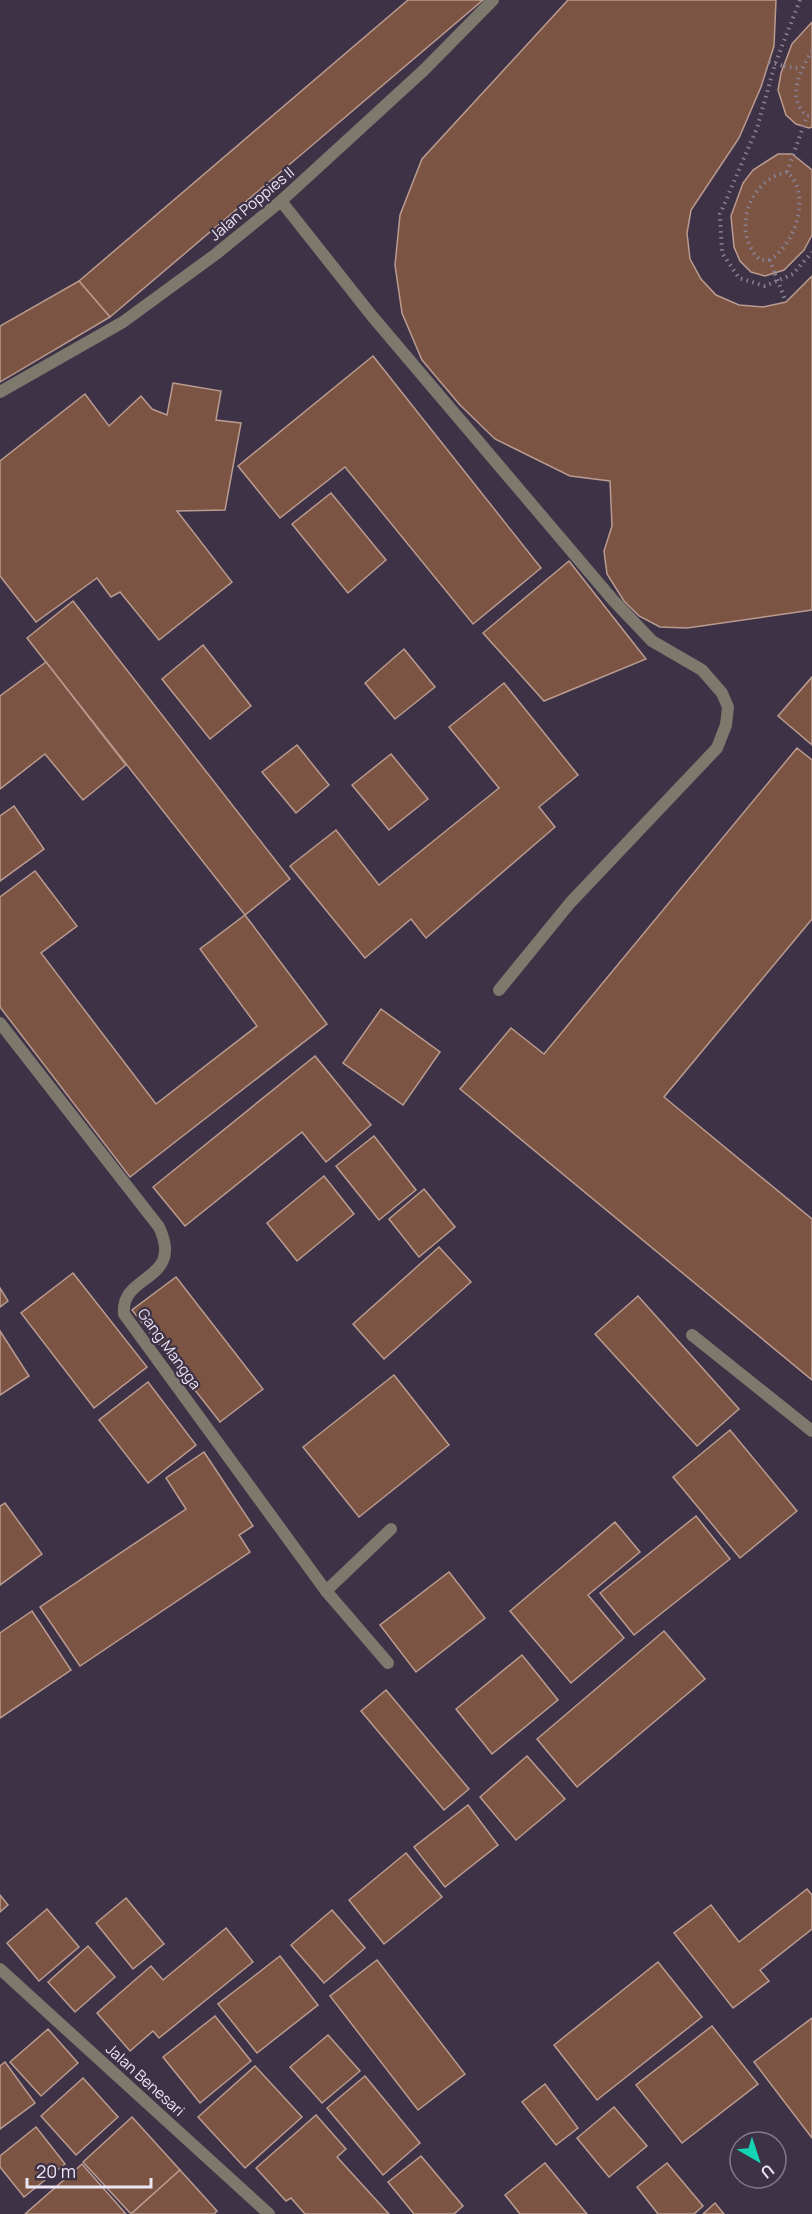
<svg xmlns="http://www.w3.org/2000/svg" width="812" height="2214" font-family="Manrope,sans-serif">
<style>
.building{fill:#7c5444;stroke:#ba9b90;stroke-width:1.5}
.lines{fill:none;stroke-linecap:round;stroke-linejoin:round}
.path{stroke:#898091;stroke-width:4;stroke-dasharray:1.5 4.5;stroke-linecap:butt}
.service{stroke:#7d796d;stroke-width:12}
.minor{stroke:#7d796d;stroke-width:12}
.path-bridge{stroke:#898091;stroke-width:4;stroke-dasharray:1.5 4.5;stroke-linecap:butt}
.labels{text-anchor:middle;stroke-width:4.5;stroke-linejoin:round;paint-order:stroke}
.street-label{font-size:15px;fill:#ede6f3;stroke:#3e3247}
</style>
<rect width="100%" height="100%" fill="#3e3247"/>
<g class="building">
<polygon points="408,0 483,0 110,317 79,281"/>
<polygon points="568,0 776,0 774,46 761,87 739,138 691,210 687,233 690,259 701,279 716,295 739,305 763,307 786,302 812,276 812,610 687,628 660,627 639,616 624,601 607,574 604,551 612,526 610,481 570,476 495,439 460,405 422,360 402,313 395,265 400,215 422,159"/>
<polygon points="812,22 812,127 809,128 796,124 786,115 778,90 781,73 792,44"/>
<polygon points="778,154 792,154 812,170 812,235 804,250 784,270 765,276 751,272 740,261 734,247 731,216 743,183 753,170"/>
<polygon points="79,281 110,317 0,382 0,326"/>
<polygon points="373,356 541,568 473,624 345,467 280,518 238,466"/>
<polygon points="173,383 221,391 216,420 241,423 225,510 177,511 232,582 159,640 120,592 111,597 97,578 36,622 0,576 0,461 85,394 109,426 141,396 152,409 167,415"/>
<polygon points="331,493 386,560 348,593 292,524"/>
<polygon points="569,561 646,659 544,701 483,633"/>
<polygon points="73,601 290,879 245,915 27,638"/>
<polygon points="203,645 251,706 210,739 162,679"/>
<polygon points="404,649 435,687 395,719 365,683"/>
<polygon points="46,662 126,765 83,800 45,754 0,789 0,696"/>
<polygon points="812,677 812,745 778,716"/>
<polygon points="504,683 578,775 539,807 555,827 426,938 411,919 365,958 290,866 336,830 379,885 499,788 449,727"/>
<polygon points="297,745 329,785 296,813 262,772"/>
<polygon points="797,748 812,760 812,919 664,1097 812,1219 812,1380 460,1089 511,1028 544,1054"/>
<polygon points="391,754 428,799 389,830 352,785"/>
<polygon points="14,806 44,849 0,881 0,816"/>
<polygon points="35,871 77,926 41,953 156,1104 257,1026 200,949 245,915 327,1024 130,1177 0,1007 0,897"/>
<polygon points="381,1009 440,1052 403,1105 343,1063"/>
<polygon points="315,1056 371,1125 326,1162 302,1132 185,1226 153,1187"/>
<polygon points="374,1136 416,1190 379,1220 336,1166"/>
<polygon points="324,1176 354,1214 297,1261 267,1223"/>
<polygon points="424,1189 455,1227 419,1257 389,1219"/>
<polygon points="439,1247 471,1282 384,1359 353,1324"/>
<polygon points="73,1273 147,1367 94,1408 21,1313"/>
<polygon points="176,1277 263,1389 220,1422 132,1310"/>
<polygon points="0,1288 8,1301 0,1307"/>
<polygon points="638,1296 739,1409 697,1446 595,1334"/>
<polygon points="0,1331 29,1376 0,1395"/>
<polygon points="394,1375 449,1445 359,1517 303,1447"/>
<polygon points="148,1382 196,1445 148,1483 99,1420"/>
<polygon points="730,1430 797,1511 740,1558 673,1477"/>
<polygon points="204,1452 253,1526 239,1535 250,1552 80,1666 40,1607 186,1509 166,1478"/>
<polygon points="5,1503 42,1554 0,1585 0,1506"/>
<polygon points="696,1516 730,1559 634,1635 600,1593"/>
<polygon points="615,1522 640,1552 588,1595 624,1638 571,1683 510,1611"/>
<polygon points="449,1572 485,1618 416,1672 380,1625"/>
<polygon points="32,1611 71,1670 0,1718 0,1633"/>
<polygon points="664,1631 705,1679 577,1787 537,1739"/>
<polygon points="522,1655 558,1700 492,1754 456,1709"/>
<polygon points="386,1690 469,1789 444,1810 361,1711"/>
<polygon points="527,1756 565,1799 516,1840 480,1797"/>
<polygon points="468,1805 498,1845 445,1887 414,1847"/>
<polygon points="406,1853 442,1897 384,1944 349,1900"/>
<polygon points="807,1889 812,1895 812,1929 760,1970 769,1981 733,2008 674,1933 711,1905 739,1942"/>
<polygon points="0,1895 8,1905 0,1912"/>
<polygon points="126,1898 164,1944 133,1969 96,1923"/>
<polygon points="47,1909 79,1947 39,1981 7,1943"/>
<polygon points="332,1910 365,1948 324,1983 291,1945"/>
<polygon points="226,1928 253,1962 159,2038 153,2031 130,2051 97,2013 151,1966 163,1980"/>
<polygon points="88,1946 115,1977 75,2012 48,1982"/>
<polygon points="280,1956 318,2005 257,2053 218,2004"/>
<polygon points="377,1960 465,2074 418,2110 330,1996"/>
<polygon points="658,1962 702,2017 597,2100 554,2045"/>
<polygon points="215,2016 251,2061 200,2103 163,2057"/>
<polygon points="812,2018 812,2138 754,2062"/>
<polygon points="712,2026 758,2084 682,2143 636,2085"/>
<polygon points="48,2029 78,2063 41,2096 10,2062"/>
<polygon points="328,2035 360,2071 322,2103 290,2067"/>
<polygon points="5,2062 35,2103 0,2129 0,2066"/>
<polygon points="255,2066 302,2117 245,2168 198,2117"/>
<polygon points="365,2076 420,2143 383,2175 327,2108"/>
<polygon points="83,2078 118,2117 76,2155 41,2116"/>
<polygon points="545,2084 578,2128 556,2145 522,2102"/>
<polygon points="614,2107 647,2146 609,2177 577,2138"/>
<polygon points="316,2115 346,2149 337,2157 389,2214 305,2214 291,2198 286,2201 256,2168"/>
<polygon points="132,2117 180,2170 131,2214 83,2162"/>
<polygon points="36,2127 65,2164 24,2197 0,2167 0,2156"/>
<polygon points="421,2156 463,2206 454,2214 414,2214 388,2182"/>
<polygon points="545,2163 587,2214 520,2214 505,2195"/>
<polygon points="667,2163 703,2206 694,2214 658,2214 637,2187"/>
<polygon points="82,2164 126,2214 25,2214"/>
<polygon points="180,2170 217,2211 214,2214 131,2214"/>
<polygon points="715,2203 724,2214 703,2214"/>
</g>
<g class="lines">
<g class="path">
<polyline points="800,0 775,64 757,128 720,214 722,253 739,278 765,286 793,274 812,252"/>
<path d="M812 51C800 70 786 98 807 116L812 115"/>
<polyline points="784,66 801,69"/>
<polyline points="787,172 807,116"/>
<path d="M770 260H760C731 232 748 180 787 172 812 194 796 243 770 260L775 274"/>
</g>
<g class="service">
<polyline points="281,201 372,316 613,600 652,641 702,670 722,693 728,707 726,725 717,748 570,903 499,990"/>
<polyline points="692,1335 812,1431"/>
</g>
<g class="minor">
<polyline points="0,392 123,322 216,254 281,201 424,70 493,0"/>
<path d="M0 1023 159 1227C185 1282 120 1273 124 1314L326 1591 388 1663"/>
<polyline points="326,1591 391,1529"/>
<polyline points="0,1969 269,2214"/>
</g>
<g class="path-bridge">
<polyline points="769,62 784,66"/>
<polyline points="775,274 786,302"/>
</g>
</g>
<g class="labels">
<g class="street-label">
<text transform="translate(252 204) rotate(-40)" y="5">Jalan Poppies II</text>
<text transform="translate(169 1349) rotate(54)" y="5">Gang Mangga</text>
<text transform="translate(145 2080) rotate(42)" y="5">Jalan Benesari</text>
</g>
</g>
<g transform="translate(758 2160) rotate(141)"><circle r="28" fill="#3e3247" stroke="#847a8c" stroke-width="1.5"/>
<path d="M0-4.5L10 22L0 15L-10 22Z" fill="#14d5b3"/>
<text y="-9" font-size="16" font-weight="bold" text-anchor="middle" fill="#ede6f3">U</text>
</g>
<path d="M27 2178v9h124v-9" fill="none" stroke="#ede6f3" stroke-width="3"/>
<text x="36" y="2178" font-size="18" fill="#ede6f3" stroke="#3e3247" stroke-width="4.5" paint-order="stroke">20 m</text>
</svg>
